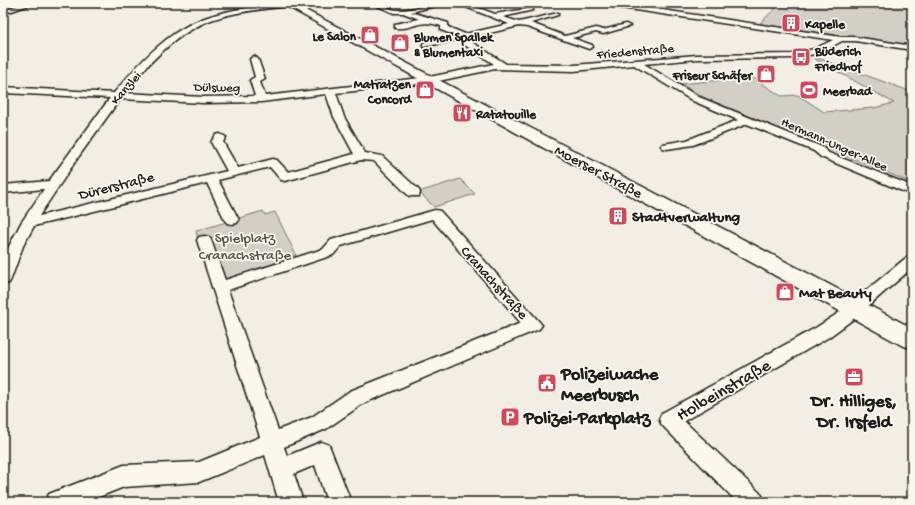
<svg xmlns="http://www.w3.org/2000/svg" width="915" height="505" font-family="'Gochi Hand',sans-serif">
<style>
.built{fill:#e2ded5}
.green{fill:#d2cfc6;stroke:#777671}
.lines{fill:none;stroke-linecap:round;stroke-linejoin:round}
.street-casing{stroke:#1c1c1c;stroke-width:3}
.secondary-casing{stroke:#1c1c1c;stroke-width:3}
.street{fill:#fbf7ec;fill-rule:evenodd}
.secondary{fill:#fbf7ec;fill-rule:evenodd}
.labels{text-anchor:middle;stroke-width:3.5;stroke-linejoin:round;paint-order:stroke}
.far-poi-label{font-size:13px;font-weight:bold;fill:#1c1c1c;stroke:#fbf7ec;text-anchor:start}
.far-street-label{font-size:13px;fill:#1c1c1c;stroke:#fbf7ec}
.street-label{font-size:15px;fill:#1c1c1c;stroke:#fbf7ec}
.poi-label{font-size:15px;font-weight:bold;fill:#1c1c1c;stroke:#fbf7ec;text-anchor:start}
.park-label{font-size:15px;fill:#53524f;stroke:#fbf7ec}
.near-poi-label{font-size:18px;font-weight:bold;fill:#1c1c1c;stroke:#fbf7ec;text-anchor:start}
.near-street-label{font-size:18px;fill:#1c1c1c;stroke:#fbf7ec}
</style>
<rect width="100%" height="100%" fill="#f2eee4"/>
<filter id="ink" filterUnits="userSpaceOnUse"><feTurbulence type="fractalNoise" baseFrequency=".025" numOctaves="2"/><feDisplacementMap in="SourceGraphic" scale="8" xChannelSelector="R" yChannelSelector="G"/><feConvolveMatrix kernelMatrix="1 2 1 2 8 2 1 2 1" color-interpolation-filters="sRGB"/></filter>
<g filter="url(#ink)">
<polygon class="built" points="235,3 274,3 231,11 223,10"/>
<g class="green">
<polygon points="745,3 912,3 912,46 759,24 776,8"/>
<polygon points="818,58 912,92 912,183 705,98 681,84 752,77 781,96 798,95 824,112 874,108 894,103 815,59"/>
<polygon points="460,179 475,194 434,207 419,192"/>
<polygon points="263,211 265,215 275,212 296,255 283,259 285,263 224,284 198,240 196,231"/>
</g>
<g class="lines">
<defs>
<g id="street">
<polygon points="25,3 35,3 3,14 3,10"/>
<path d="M283 3H299L296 5C266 9 234 11 206 22 173 36 146 66 124 93L204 97 255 96 250 80 255 77 250 59 254 56 258 59 265 79 260 82 265 96 429 77 494 64 463 44 462 39 423 47V43L456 36 441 30V26C419 18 413 30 395 28V24L419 19 403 13H394L371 3C383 3 390 10 398 10 414 10 431 3 448 3L411 12 448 23V27L465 34 509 24 456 3H465L495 14 533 8V10L503 17 519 22 558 13V15L531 23 565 36 596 28 603 30 626 24 630 26 603 34 596 32 572 38 592 45 593 47 589 49 527 27 519 26 469 38 470 41 506 64 574 65 697 55 794 54 814 49 833 40 602 5 599 3H616L841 37H855L912 46V50L855 41H842L820 53 794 58 697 59 644 64 699 97 822 147 829 153 912 186V195L821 157 814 151 747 124 693 145 667 149 663 148 661 146 663 144 687 140 738 120 693 101 634 65 574 71 495 69 429 83 336 93 344 117 365 153 382 156 419 190 420 193 419 196H409L374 161 361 160 285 181 281 180 270 167 218 180 239 220 237 223 232 224 227 223 225 220 207 183 34 226 23 246 11 279 9 283 3 284V258L21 223 44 189 3 193V185L49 181 110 98 3 93V87L114 93C138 64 167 32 202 19 228 9 256 7 283 3ZM326 94 334 117 354 154 288 172 277 160 273 159 238 168 223 142 226 137 220 134 216 135 211 142 227 171 39 216 79 156 120 99 204 103 261 102Z"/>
<path d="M435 210 440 211 542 325 539 329 364 403 326 429 284 447 287 456 321 442 329 445 351 502H327L315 465 294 474 303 502H279L265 455 199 482 124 487 86 502H45L49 494 124 465 199 462 260 437 197 240 199 237 204 236 209 237 211 240 225 280 323 249 331 240ZM432 219 521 323 350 391 312 417 278 430 228 290 333 255 341 246Z"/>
<polygon points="912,255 912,268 852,320 829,337 684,421 761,494 765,502 737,502 662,425 659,419 662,413 817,327 840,312 907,257"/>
</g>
<polygon id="secondary" points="281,3 292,3 912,328 912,348 903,346"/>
</defs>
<use href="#street" class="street-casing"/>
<use href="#secondary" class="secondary-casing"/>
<use href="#street" class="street"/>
<use href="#secondary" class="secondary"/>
</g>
</g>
<defs>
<symbol id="building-square" viewBox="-11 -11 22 22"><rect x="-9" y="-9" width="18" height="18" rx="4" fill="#d1495b" stroke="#fbf7ec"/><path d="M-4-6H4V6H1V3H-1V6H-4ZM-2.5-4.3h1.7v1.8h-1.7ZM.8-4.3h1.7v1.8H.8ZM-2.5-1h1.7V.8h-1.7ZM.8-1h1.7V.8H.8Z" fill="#fff"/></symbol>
<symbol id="shop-square" viewBox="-11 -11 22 22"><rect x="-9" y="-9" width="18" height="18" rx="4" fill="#d1495b" stroke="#fbf7ec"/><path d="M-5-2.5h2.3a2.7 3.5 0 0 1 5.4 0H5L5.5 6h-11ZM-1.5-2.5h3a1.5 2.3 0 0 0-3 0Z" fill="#fff"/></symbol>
<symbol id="bus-square" viewBox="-11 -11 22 22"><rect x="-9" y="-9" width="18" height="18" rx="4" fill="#d1495b" stroke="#fbf7ec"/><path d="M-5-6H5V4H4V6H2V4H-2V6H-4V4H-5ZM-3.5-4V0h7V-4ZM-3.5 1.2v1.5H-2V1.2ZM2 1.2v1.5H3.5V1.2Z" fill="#fff"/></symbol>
<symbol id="stadium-square" viewBox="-11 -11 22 22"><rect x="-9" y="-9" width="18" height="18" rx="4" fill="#d1495b" stroke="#fbf7ec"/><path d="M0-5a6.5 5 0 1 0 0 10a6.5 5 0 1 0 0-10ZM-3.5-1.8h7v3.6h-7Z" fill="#fff"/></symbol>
<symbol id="restaurant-square" viewBox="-11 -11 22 22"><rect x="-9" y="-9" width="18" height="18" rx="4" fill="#d1495b" stroke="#fbf7ec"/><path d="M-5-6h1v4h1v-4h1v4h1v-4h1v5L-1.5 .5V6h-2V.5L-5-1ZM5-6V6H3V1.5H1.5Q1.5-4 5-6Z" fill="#fff"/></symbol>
<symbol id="office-square" viewBox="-11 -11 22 22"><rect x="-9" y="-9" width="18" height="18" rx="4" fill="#d1495b" stroke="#fbf7ec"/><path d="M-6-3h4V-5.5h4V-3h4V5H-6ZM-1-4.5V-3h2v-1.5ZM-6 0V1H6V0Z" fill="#fff"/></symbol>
<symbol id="civic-square" viewBox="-11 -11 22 22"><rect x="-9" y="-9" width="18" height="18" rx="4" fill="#d1495b" stroke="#fbf7ec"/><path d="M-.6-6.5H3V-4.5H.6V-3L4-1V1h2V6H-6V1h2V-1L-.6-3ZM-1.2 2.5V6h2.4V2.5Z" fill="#fff"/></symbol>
<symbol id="parking-square" viewBox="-11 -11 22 22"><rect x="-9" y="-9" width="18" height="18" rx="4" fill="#d1495b" stroke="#fbf7ec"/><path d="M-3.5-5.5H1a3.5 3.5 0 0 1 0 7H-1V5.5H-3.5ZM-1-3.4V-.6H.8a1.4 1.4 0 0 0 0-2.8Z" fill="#fff"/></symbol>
</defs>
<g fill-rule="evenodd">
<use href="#building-square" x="780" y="12" width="22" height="22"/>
<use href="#shop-square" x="359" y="24" width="22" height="22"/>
<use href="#shop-square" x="389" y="32" width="22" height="22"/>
<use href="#bus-square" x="790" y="46" width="22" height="22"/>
<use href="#shop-square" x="755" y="63" width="22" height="22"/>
<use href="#shop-square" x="414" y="79" width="22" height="22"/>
<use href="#stadium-square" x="798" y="79" width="22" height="22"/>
<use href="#restaurant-square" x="451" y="102" width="22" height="22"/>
<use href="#building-square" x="607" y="205" width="22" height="22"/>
<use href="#shop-square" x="774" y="281" width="22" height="22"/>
<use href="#office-square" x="843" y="366" width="22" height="22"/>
<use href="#civic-square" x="536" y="372" width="22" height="22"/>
<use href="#parking-square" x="499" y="406" width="22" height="22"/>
</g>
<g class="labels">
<g class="far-poi-label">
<text x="805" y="28">Kapelle</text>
<text x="356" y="40" text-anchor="end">Le Salon</text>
<text x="414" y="41">Blumen Spallek<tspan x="414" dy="15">&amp; Blumentaxi</tspan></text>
<text x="815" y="55">Büderich<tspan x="815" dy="15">Friedhof</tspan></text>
<text x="752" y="79" text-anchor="end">Friseur Schäfer</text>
<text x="411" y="88" text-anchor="end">Matratzen<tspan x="411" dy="15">Concord</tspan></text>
<text x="823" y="95">Meerbad</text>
<text x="476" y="118">Ratatouille</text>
</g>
<g class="far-street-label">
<text transform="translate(635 50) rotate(-5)" y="5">Friedenstraße</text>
<text transform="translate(217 86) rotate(1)" y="5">Dülsweg</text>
<text transform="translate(125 87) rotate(-49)" y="5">Kanzlei</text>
<text transform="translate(835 143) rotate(24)" y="5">Hermann-Unger-Allee</text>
</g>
<g class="street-label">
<text transform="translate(599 171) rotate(28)" y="5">Moerser Straße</text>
<text transform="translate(116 185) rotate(-14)" y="5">Dürerstraße</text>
<text transform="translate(495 282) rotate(48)" y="5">Cranachstraße</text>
</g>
<g class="poi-label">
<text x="632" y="221">Stadtverwaltung</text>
<text x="799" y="297">Mat Beauty</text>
</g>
<g class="park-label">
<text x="245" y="242">Spielplatz<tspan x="245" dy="17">Cranachstraße</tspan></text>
</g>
<g class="near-poi-label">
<text x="561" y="379">Polizeiwache<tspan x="561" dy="21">Meerbusch</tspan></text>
<text x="854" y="406" text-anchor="middle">Dr. Hilliges,<tspan x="854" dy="21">Dr. Irsfeld</tspan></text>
<text x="524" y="423">Polizei-Parkplatz</text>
</g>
<g class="near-street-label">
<text transform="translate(723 389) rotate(-30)" y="6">Holbeinstraße</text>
</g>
</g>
<rect width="915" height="505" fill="none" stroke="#fbf7ec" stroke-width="16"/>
<rect x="8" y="8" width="899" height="489" fill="none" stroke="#1c1c1c" stroke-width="1.5" filter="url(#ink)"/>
</svg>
